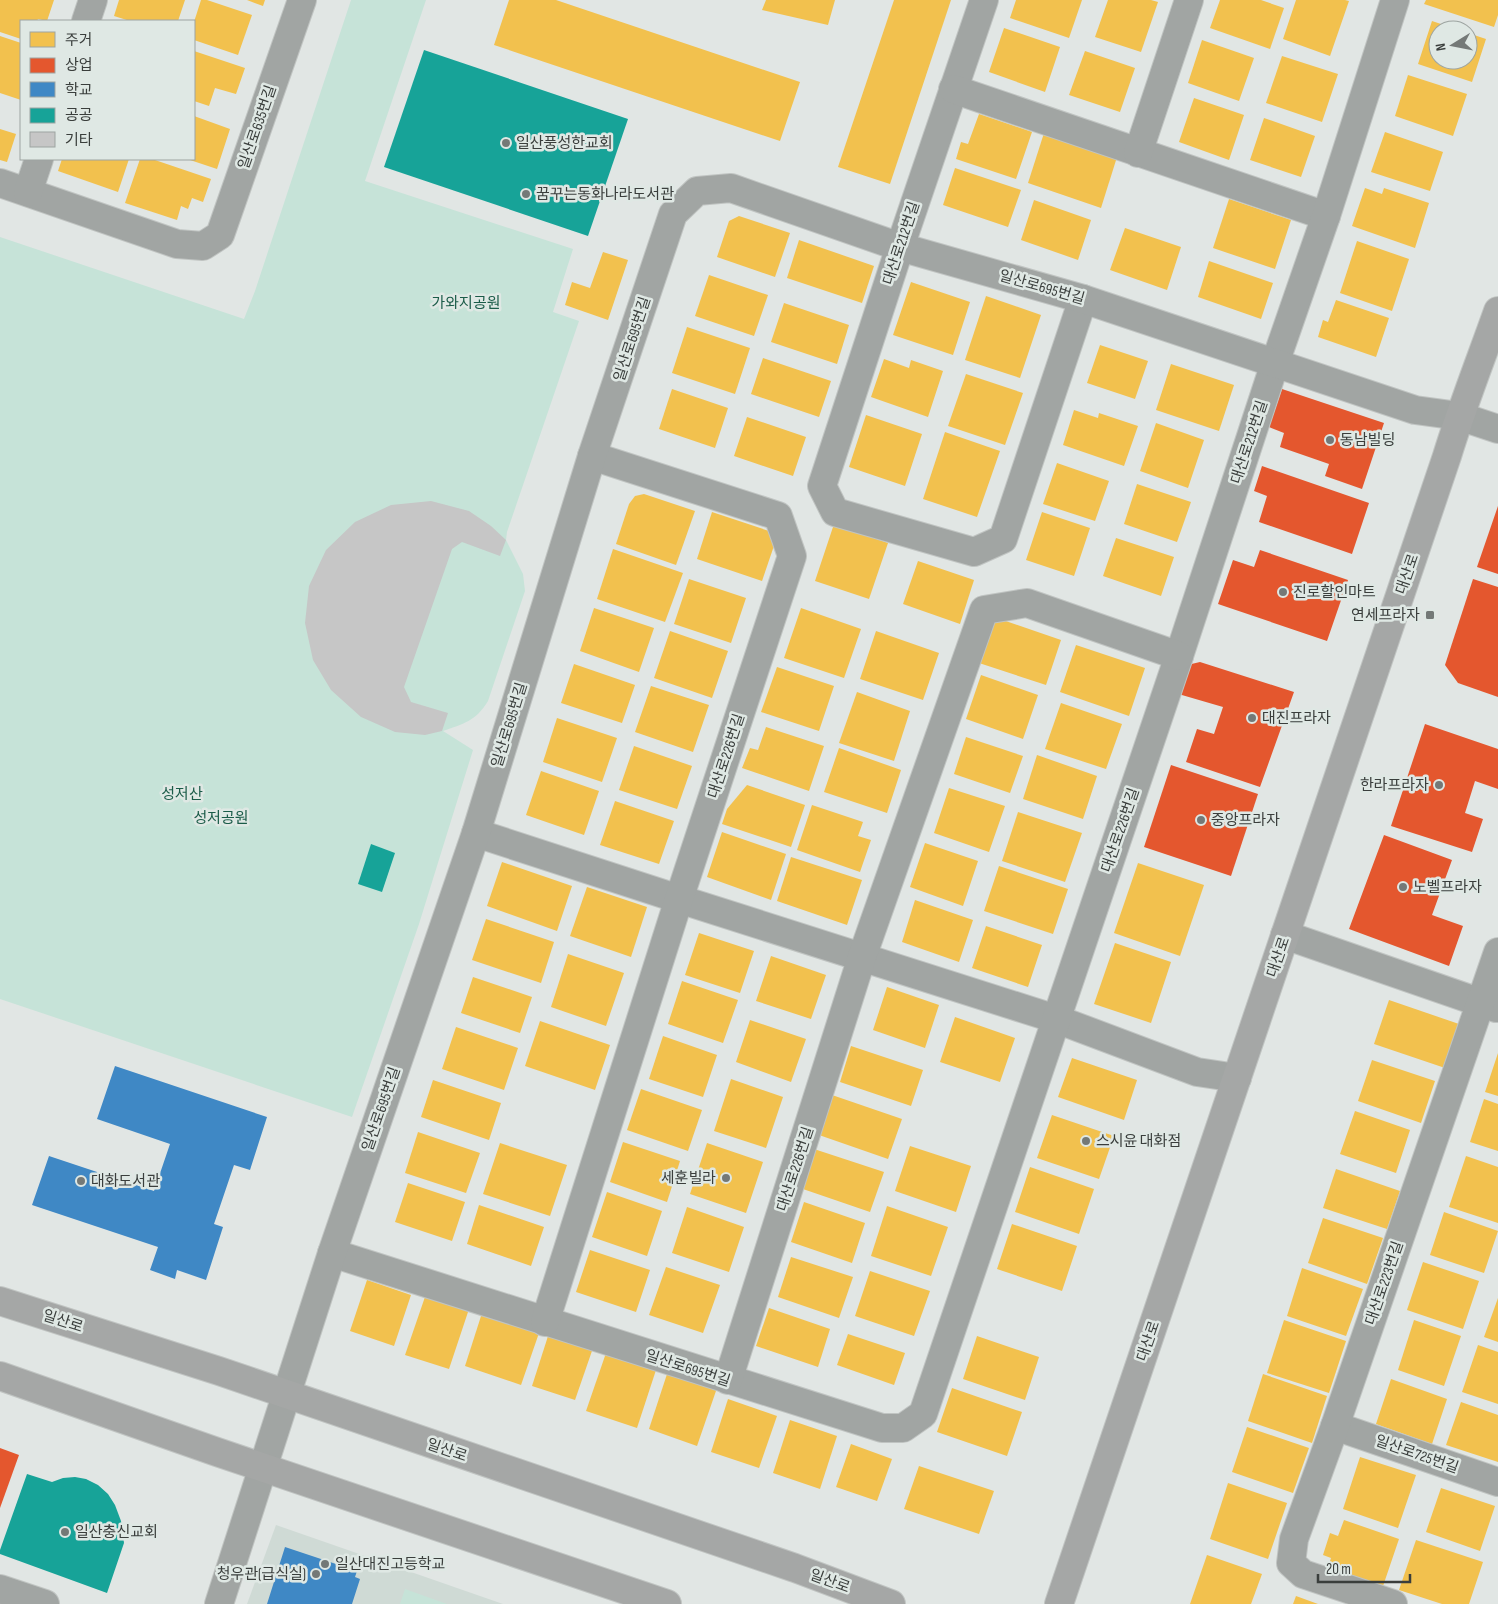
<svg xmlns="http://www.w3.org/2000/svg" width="1498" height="1604" font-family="'Sofia Sans Condensed','Noto Sans KR',sans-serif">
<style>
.built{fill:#cfdad5}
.green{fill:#c6e3d8}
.homes{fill:#f2c14e}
.shops{fill:#e4572e}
.schools{fill:#3f88c5}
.public{fill:#17a398}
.building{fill:#c6c6c6}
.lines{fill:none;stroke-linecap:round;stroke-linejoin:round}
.minor-casing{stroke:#c0c4c2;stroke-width:30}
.major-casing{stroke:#c0c4c2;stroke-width:30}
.minor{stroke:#a1a5a3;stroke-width:28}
.major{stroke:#a5a7a6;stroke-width:28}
.poi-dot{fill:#747977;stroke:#dfe8e4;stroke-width:2}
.labels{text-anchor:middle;stroke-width:5;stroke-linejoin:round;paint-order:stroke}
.street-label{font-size:15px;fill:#3a3e3c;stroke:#dfe8e4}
.poi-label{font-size:15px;fill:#3a3e3c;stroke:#dfe8e4;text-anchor:start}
.park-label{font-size:15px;fill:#1b5c49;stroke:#dfe8e4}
</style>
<rect width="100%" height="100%" fill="#e1e6e4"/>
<polygon class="built" points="276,1525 503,1604 247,1604"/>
<g class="green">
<path d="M351 0H426L365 181 573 249 553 312 579 321 507 532 506 540 523 574 525 591 488 701C476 721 463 724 443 731L473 750 419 924 352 1117 0 999V237L244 319 255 291Z"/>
<polygon points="405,1589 447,1604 400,1604"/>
</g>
<g class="homes">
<polygon points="0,0 54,0 47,21 38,19 37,21 21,21 21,39 0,32"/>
<polygon points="119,0 185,0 178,21 130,21 114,16"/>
<polygon points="201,0 207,0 252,15 238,55 194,40 194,22"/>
<polygon points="247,0 265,0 263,6"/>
<polygon points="509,0 556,0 800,82 780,141 494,45"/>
<polygon points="766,0 835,0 828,25 762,10"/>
<polygon points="894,0 951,0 890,184 838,167"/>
<polygon points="1016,0 1082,0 1069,38 1010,18"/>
<polygon points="1108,0 1151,0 1158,2 1141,52 1095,37"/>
<polygon points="1220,0 1261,0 1284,8 1270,49 1210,28"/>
<polygon points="1296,0 1345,0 1349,1 1330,56 1283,39"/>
<polygon points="1426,0 1498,0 1498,15 1494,27 1424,4"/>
<polygon points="1432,21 1459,30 1438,30 1438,60 1468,60 1468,33 1486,39 1472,82 1418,64"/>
<polygon points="1004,28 1060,47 1045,92 989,72"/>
<polygon points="0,36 21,43 21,100 0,93"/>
<polygon points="1202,40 1254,58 1239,101 1188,83"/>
<polygon points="194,51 245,68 236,94 215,88 209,106 194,101"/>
<polygon points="1085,51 1135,68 1120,112 1069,95"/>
<polygon points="1282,56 1338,74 1322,122 1266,103"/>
<polygon points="1408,75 1467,94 1453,136 1395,116"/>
<polygon points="1194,98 1244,115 1229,160 1179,142"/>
<polygon points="979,114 1032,132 1016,179 956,159 961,142 968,144"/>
<polygon points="194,116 230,129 217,169 187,159 194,159"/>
<polygon points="1264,118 1315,136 1301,177 1250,160"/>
<polygon points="0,129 16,134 7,162 0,160"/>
<polygon points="1385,132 1443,152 1430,191 1371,172"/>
<polygon points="1044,133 1117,157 1101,208 1028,183"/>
<polygon points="62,159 129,159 118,192 58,171"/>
<polygon points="140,159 152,159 211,179 203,202 192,198 188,209 181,206 177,220 125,203"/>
<polygon points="955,168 1021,190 1008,227 943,205"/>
<polygon points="1365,188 1382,194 1384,188 1429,203 1415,248 1352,226"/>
<polygon points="1229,199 1291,220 1275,269 1213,248"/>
<polygon points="1034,200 1091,220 1078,260 1021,240"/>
<polygon points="739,216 790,233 775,277 717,257 729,221"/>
<polygon points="1125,228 1181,247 1167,290 1110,270"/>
<polygon points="799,240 874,266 862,303 787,278"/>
<polygon points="1357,241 1409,259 1392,311 1340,293"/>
<polygon points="603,252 628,260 608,320 565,305 572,282 590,288"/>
<polygon points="1209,261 1273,283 1261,319 1198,297"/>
<polygon points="709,275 768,295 754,336 695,316"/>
<polygon points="911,282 970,302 953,355 893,335"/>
<polygon points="986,296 1041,315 1020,378 965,360"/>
<polygon points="1336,300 1389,318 1376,357 1318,337 1323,320 1328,322"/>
<polygon points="784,303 849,325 837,364 771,342"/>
<polygon points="687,327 750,348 735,394 672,373"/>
<polygon points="1100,345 1148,361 1135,399 1087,383"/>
<polygon points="763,358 831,381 819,417 751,394"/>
<polygon points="884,359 909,368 911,360 943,371 928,417 871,397"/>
<polygon points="1171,364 1234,385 1219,431 1156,410"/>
<polygon points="966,374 1023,393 1005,445 948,426"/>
<polygon points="672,389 728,408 715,448 659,429"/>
<polygon points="1074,410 1098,418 1099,413 1138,426 1124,466 1063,445"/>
<polygon points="866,415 922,434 905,486 849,467"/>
<polygon points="747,417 806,437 793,476 734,456"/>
<polygon points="1156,423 1204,440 1188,488 1140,471"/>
<polygon points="945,432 1000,451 977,517 923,499"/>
<polygon points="1057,463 1109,481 1095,521 1043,504"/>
<polygon points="1137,484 1191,502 1177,542 1124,524"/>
<polygon points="644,494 695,511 676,565 616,544 629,504 635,496"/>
<polygon points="712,512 778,534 762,581 697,559"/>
<polygon points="1042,512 1090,528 1074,576 1026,560"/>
<polygon points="834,524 888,543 869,599 815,581"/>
<polygon points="1116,538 1174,557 1161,596 1103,576"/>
<polygon points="613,549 683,573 665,622 597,599"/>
<polygon points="918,561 974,580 960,624 903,604"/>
<polygon points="689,579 746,598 731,643 674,624"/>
<polygon points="594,608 654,628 639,672 580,651"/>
<polygon points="801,608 861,629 844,678 784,658"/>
<polygon points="994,617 1061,640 1046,685 979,663"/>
<polygon points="670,631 728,651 712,698 654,678"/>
<polygon points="876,631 939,653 923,700 860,679"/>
<polygon points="1076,645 1145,668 1129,716 1060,692"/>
<polygon points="574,664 635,685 622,723 561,703"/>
<polygon points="777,667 834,686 819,731 761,712"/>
<polygon points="981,675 1038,695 1023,739 966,719"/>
<polygon points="651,686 709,705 693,752 635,732"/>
<polygon points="857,692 910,711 894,761 839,743"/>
<polygon points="1061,703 1122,724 1106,769 1045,749"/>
<polygon points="557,718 617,738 602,782 543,762"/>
<polygon points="766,727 824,746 809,791 742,768 750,748 758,750"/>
<polygon points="966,737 1023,756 1010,793 954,774"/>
<polygon points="634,746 692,766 677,809 619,790"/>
<polygon points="839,748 901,770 887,813 824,792"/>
<polygon points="1037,755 1097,776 1083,819 1023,799"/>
<polygon points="541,771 599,791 584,835 526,815"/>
<polygon points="747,785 805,805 791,847 722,824 727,809"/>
<polygon points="949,788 1005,806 989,852 934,833"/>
<polygon points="615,801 674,821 659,864 600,845"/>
<polygon points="812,805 863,822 858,836 871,840 860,872 797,850"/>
<polygon points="1018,812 1082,833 1065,882 1002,861"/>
<polygon points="722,832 786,854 771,900 707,877"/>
<polygon points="925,843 978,861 963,906 910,887"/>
<polygon points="791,857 862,880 847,925 777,901"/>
<polygon points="502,862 572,886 557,931 487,906"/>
<polygon points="1138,863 1204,885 1180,956 1114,933"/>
<polygon points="999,866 1068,889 1053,934 984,911"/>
<polygon points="587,887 647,907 631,957 570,936"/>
<polygon points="915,900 973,920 959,962 902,942"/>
<polygon points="486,919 554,942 541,983 472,960"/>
<polygon points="986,926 1042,945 1028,987 972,968"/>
<polygon points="699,933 754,951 740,993 685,975"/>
<polygon points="1115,943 1171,962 1151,1023 1094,1004"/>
<polygon points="568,954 624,973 606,1026 551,1007"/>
<polygon points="771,956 826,975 811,1019 756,1001"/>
<polygon points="473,977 532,997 520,1033 461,1013"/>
<polygon points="682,981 738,1000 723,1043 668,1024"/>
<polygon points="887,987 939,1005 925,1048 873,1030"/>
<polygon points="1389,1000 1459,1024 1445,1068 1374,1044"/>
<polygon points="955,1017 1015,1038 1000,1082 940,1062"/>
<polygon points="750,1020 806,1039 791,1082 736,1062"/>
<polygon points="540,1021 610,1045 595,1090 525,1066"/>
<polygon points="456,1027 518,1048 504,1090 442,1069"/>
<polygon points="663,1036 717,1055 703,1097 649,1079"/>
<polygon points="851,1046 923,1070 911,1106 840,1082"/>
<polygon points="1498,1053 1498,1096 1485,1092"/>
<polygon points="1072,1058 1137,1080 1124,1120 1058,1097"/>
<polygon points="1372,1060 1435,1081 1421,1123 1358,1101"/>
<polygon points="731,1079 783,1097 766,1148 714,1131"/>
<polygon points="433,1080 501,1103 489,1140 421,1117"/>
<polygon points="641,1089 702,1110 688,1151 627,1130"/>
<polygon points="832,1095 902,1119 888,1159 819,1135"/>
<polygon points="1484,1099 1498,1104 1498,1151 1470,1142"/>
<polygon points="1355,1111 1410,1130 1396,1173 1340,1154"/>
<polygon points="1052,1115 1114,1136 1099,1179 1037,1158"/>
<polygon points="418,1132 480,1153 466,1193 405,1173"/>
<polygon points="623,1142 680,1161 667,1202 610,1182"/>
<polygon points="500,1143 567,1165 550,1216 483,1194"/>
<polygon points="707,1143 763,1162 746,1213 690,1194"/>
<polygon points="910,1146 971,1166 956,1212 895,1191"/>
<polygon points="814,1149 884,1172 870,1212 800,1188"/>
<polygon points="1466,1156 1498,1167 1498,1223 1449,1207"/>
<polygon points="1030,1167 1094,1189 1079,1234 1015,1212"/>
<polygon points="1336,1169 1400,1191 1387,1229 1323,1208"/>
<polygon points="408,1183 465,1202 452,1241 395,1222"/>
<polygon points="607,1192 662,1211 647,1256 592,1237"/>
<polygon points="804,1202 865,1223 852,1263 791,1242"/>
<polygon points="479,1205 544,1227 531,1266 467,1244"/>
<polygon points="887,1206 948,1227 931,1276 871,1256"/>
<polygon points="687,1207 744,1227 729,1272 672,1253"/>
<polygon points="1444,1212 1498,1231 1484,1273 1430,1255"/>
<polygon points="1323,1218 1383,1238 1367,1284 1308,1263"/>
<polygon points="1012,1224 1077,1246 1062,1291 997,1269"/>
<polygon points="590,1250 650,1270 636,1312 576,1292"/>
<polygon points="791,1257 853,1277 839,1318 778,1297"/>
<polygon points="1423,1262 1479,1281 1463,1329 1407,1310"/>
<polygon points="666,1267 720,1285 703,1333 649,1315"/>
<polygon points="1302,1268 1363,1289 1346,1336 1287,1316"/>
<polygon points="870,1271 930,1291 914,1336 855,1316"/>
<polygon points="367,1280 411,1295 394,1346 350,1331"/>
<polygon points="427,1291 470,1306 449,1369 405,1355"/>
<polygon points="1498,1298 1498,1342 1484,1337"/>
<polygon points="769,1308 830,1329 818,1367 756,1346"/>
<polygon points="482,1313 539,1333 521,1385 465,1366"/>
<polygon points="1284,1320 1346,1341 1329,1393 1267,1373"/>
<polygon points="1414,1320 1461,1336 1444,1386 1398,1370"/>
<polygon points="549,1333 593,1348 575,1400 532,1386"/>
<polygon points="848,1334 905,1353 894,1385 837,1365"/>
<polygon points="977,1336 1039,1357 1025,1400 963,1379"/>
<polygon points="1478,1345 1498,1352 1498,1404 1462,1392"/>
<polygon points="606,1353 656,1370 637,1428 586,1411"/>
<polygon points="668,1371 717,1388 697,1446 649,1429"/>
<polygon points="1263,1374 1327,1396 1312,1443 1248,1421"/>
<polygon points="1391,1379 1447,1399 1432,1444 1376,1424"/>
<polygon points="952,1388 1022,1412 1007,1456 937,1432"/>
<polygon points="728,1399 777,1416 759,1468 711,1452"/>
<polygon points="1461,1402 1498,1415 1498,1462 1446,1445"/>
<polygon points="790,1420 837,1436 820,1489 773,1473"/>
<polygon points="1247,1427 1309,1448 1293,1493 1232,1472"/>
<polygon points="851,1444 892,1459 877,1501 836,1487"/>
<polygon points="1360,1457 1416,1475 1398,1528 1343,1509"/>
<polygon points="919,1466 994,1491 979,1534 904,1509"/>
<polygon points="1228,1483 1287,1503 1268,1559 1210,1539"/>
<polygon points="1441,1488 1495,1506 1480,1551 1426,1532"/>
<polygon points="1344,1520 1399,1539 1382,1589 1327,1571 1331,1558 1323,1555 1330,1533 1338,1536"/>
<polygon points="1416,1540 1483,1562 1469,1604 1442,1604 1399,1590"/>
<polygon points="1207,1555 1262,1574 1251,1604 1190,1604"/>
<polygon points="1296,1596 1318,1604 1293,1604"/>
</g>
<g class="shops">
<polygon points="1282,389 1384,423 1362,489 1325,476 1329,464 1280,447 1284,433 1269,427"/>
<polygon points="1262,466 1369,503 1352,554 1259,522 1267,496 1254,491"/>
<polygon points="1498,506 1498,574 1477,567"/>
<polygon points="1260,550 1348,580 1327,641 1218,604 1233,560 1254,567"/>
<polygon points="1473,579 1498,587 1498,697 1458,683 1445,665"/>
<polygon points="1200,662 1294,692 1260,787 1186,762 1197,729 1214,734 1223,707 1175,693 1183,666"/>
<polygon points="1425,724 1498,749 1498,789 1475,781 1465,813 1483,819 1472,852 1391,826"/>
<polygon points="1171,765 1258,794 1231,876 1144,847"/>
<polygon points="1384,835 1452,860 1432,915 1463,926 1449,966 1349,929"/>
<polygon points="0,1448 19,1455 0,1508"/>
</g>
<g class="schools">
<polygon points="115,1066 267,1117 250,1170 234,1165 214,1224 223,1227 206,1280 177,1270 175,1279 150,1270 158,1247 32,1205 49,1156 154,1191 170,1144 97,1119"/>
<polygon points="285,1547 357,1571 355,1577 360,1579 352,1604 267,1604"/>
</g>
<g class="public">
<polygon points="424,50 628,119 588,236 384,167"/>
<polygon points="371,844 395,853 382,892 358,884"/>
<polygon points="27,1474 52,1482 63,1478 75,1477 86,1479 98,1485 108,1494 115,1505 121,1521 124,1543 107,1593 0,1554 0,1550"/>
</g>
<polygon class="building" points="431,501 469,511 491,526 506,540 500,556 462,542 452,549 404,687 411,702 448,713 442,731 425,735 395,732 361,717 331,690 313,660 305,623 309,586 326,550 355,522 391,505"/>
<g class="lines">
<defs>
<g id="minor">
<polyline points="984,0 900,247 822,486 835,512 974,552 1003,539 1083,299"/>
<polyline points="86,21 93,0"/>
<polyline points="953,89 1326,216"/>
<polyline points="1138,153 1189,0"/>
<polyline points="0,183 177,244 203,246 220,235 302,0"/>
<polyline points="28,192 39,159"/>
<polyline points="476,833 679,899 1056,1019 1197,1072 1237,1078"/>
<polyline points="1285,935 1496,1008"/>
<polyline points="332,1253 882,1428 903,1428 923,1414 1179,656 1275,363 1326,216 1395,0"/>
<polyline points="545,1322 679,899 792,556 778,516 592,456"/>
<polyline points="728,1380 862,957 984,610 1027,603 1179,656"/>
<polyline points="1335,1426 1498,1482"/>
<polyline points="0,1589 45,1604"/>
<polyline points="219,1604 332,1253 476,833 592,456 673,214 697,191 731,188 900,247 1083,299 1415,410 1459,416 1498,429"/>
<polyline points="1393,1604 1303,1574 1291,1563 1294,1539 1335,1426 1498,952"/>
</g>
<g id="major">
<polyline points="0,1301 219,1371 795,1568 891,1604"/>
<polyline points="0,1376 217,1452 667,1604"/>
<path d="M1059 1604 1447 456C1462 407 1481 359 1498 311"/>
</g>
</defs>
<use href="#minor" class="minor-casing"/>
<use href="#major" class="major-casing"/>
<use href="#minor" class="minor"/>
<use href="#major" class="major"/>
</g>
<g class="poi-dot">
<circle cx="506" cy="143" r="5"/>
<circle cx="526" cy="194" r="5"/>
<circle cx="1330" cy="440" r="5"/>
<circle cx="1283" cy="592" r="5"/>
<rect x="1425" y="610" width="10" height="10" rx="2.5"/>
<circle cx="1252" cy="718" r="5"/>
<circle cx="1439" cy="785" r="5"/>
<circle cx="1201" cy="820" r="5"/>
<circle cx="1403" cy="887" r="5"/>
<circle cx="1086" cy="1141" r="5"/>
<circle cx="726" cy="1178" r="5"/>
<circle cx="81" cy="1181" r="5"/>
<circle cx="65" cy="1532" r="5"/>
<circle cx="325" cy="1564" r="5"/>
<circle cx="316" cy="1574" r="5"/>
</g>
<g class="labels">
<g class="street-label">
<text transform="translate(257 127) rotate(-71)" y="5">일산로635번길</text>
<text transform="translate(901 243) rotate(-72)" y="5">대산로212번길</text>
<text transform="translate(1042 287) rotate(16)" y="5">일산로695번길</text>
<text transform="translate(632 339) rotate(-72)" y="5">일산로695번길</text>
<text transform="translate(1249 442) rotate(-72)" y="5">대산로212번길</text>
<text transform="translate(1407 574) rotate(-71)" y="5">대산로</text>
<text transform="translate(509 725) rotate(-73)" y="5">일산로695번길</text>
<text transform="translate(726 756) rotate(-72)" y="5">대산로226번길</text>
<text transform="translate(1120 830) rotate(-71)" y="5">대산로226번길</text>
<text transform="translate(1278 957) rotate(-71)" y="5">대산로</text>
<text transform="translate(381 1109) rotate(-71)" y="5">일산로695번길</text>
<text transform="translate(795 1169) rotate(-72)" y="5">대산로226번길</text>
<text transform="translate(1384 1283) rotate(-71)" y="5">대산로223번길</text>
<text transform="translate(63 1321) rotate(18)" y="5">일산로</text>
<text transform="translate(1148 1341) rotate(-71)" y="5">대산로</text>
<text transform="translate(688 1368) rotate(18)" y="5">일산로695번길</text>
<text transform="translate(447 1450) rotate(19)" y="5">일산로</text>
<text transform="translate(1417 1454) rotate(19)" y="5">일산로725번길</text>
<text transform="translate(830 1581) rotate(20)" y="5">일산로</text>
</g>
<g class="poi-label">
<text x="516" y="148">일산풍성한교회</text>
<text x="536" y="199">꿈꾸는동화나라도서관</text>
<text x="1340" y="445">동남빌딩</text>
<text x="1293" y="597">진로할인마트</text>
<text x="1420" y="620" text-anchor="end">연세프라자</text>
<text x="1262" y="723">대진프라자</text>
<text x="1429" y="790" text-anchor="end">한라프라자</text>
<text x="1211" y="825">중앙프라자</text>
<text x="1413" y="892">노벨프라자</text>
<text x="1096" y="1146">스시윤 대화점</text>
<text x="716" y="1183" text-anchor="end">세훈빌라</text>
<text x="91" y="1186">대화도서관</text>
<text x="75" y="1537">일산충신교회</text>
<text x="335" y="1569">일산대진고등학교</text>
<text x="306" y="1579" text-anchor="end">청우관(급식실)</text>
</g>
<g class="park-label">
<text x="466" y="308">가와지공원</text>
<text x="182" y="799">성저산</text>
<text x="221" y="823">성저공원</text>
</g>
</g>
<rect x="20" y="20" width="175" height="140" fill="#dfe8e4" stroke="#9da4a1"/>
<rect x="30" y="32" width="25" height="15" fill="#f2c14e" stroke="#9da4a1"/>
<text x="65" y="45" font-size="15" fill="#3a3e3c">주거</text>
<rect x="30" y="58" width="25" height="15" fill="#e4572e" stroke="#9da4a1"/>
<text x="65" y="70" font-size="15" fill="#3a3e3c">상업</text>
<rect x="30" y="82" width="25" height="15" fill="#3f88c5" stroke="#9da4a1"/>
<text x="65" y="95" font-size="15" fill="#3a3e3c">학교</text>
<rect x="30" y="108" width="25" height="15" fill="#17a398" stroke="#9da4a1"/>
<text x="65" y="120" font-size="15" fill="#3a3e3c">공공</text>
<rect x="30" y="132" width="25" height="15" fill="#c6c6c6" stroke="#9da4a1"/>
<text x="65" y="145" font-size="15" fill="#3a3e3c">기타</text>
<g transform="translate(1453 45) rotate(260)"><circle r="24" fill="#dfe8e4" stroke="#9da4a1"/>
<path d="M0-4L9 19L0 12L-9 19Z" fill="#747977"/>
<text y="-8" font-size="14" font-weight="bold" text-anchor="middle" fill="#3a3e3c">N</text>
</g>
<path d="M1318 1574v8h92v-8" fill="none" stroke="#3a3e3c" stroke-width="2.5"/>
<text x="1326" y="1574" font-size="15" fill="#3a3e3c" stroke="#dfe8e4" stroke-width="4" paint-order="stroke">20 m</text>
</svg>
